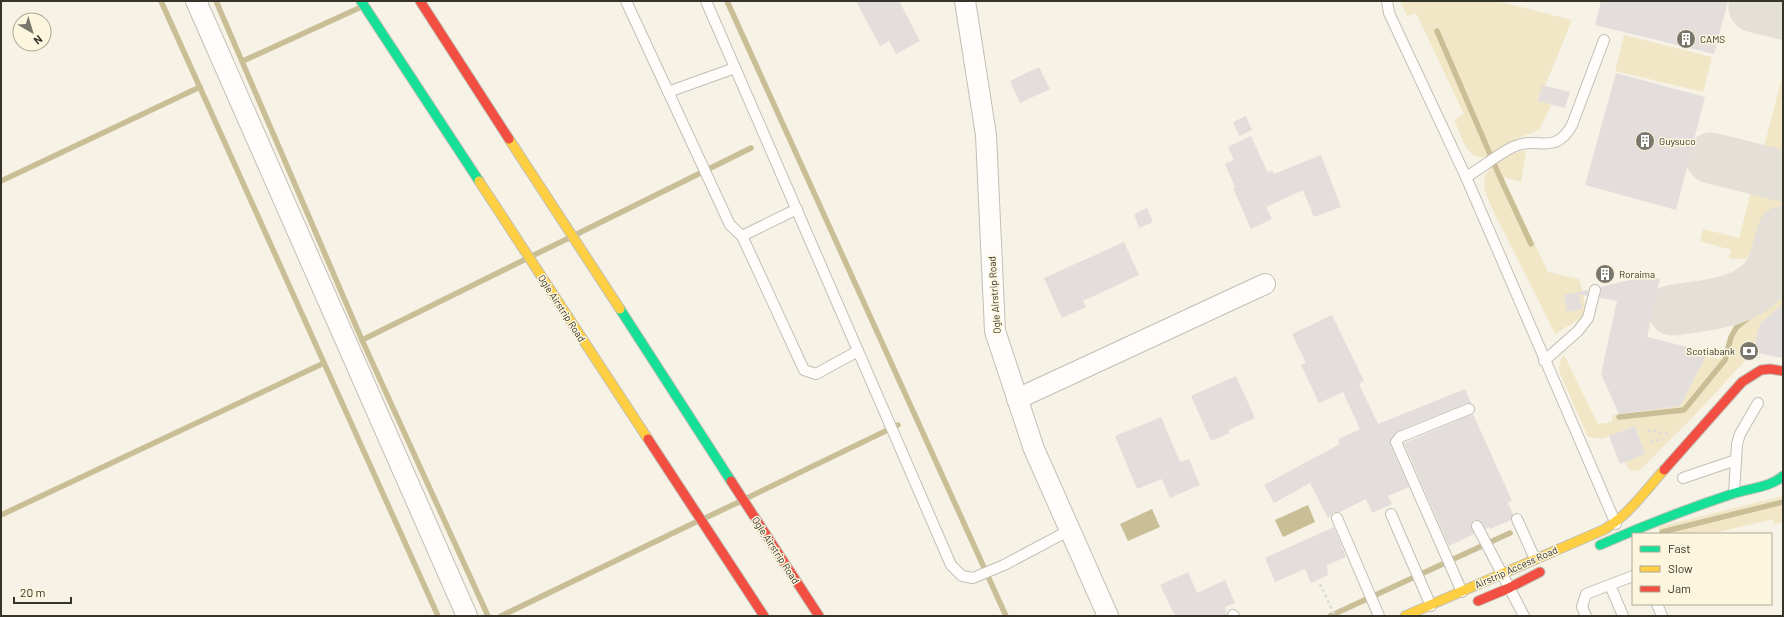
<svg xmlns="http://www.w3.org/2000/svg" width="1784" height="617" font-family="Barlow,sans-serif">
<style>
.green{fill:#f1e7c7}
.water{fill:#cabe96}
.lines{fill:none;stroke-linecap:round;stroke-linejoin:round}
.stream{stroke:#cabe96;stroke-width:5.5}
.taxiway{stroke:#e4e0d8;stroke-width:51}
.building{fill:#e3dedc}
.lane-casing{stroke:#c2bfb5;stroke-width:12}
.street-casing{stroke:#c2bfb5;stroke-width:22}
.fast-casing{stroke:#c2bfb5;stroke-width:11}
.slow-casing{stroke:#c2bfb5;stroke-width:11}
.jam-casing{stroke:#c2bfb5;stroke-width:11}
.path{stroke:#dcdbd7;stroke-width:2.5;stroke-dasharray:3 3;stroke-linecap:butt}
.lane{stroke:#fefdfb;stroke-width:10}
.street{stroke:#fefdfb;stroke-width:20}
.fast{stroke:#16e098;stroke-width:9}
.slow{stroke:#ffcf43;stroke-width:9}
.jam{stroke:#f24e42;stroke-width:9}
.labels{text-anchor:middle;stroke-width:3;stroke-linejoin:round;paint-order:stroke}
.poi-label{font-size:10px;fill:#36332a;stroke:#fdf6de;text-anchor:start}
.street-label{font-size:10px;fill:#36332a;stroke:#fdf6de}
</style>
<rect width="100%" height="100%" fill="#f6f2e5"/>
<g class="green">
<path d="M1497 1 1572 20 1545 86H1542L1538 101 1552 104 1539 130C1532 133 1525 135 1518 138 1504 145 1484 168 1469 151 1462 142 1459 130 1454 120L1464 114 1416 13 1407 16 1401 2Z"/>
<polygon points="1624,35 1712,57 1703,92 1615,71"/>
<polygon points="1783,74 1783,152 1764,146"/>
<path d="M1522 151H1526L1521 182 1503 177 1548 272 1579 279C1582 291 1588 305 1583 317L1555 334C1539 301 1522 268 1506 236 1500 224 1483 194 1484 182 1485 166 1508 155 1522 151Z"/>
<path d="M1755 176 1783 182C1783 219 1780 266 1729 258L1731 250 1700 241 1703 229 1739 238Z"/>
<path d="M1783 275V304L1760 324 1753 352 1695 415 1640 470 1632 471 1628 468 1625 462 1645 454 1635 426 1602 439 1588 437 1559 371 1560 361 1564 355 1598 424 1612 422 1613 415 1680 406 1705 357 1724 359 1730 337 1736 324 1723 319 1726 310C1748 306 1767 290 1783 275Z"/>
<polygon points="1783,496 1783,522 1774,524 1773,519 1719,532 1719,534 1661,534 1658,527"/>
</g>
<g class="water">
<polygon points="1308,505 1315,522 1283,537 1275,520"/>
<polygon points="1152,509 1160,527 1128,541 1120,524"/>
</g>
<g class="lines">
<g class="stream">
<polyline points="161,1 438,616"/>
<polyline points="216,1 362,340 488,616"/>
<polyline points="727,1 1006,616"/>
<polyline points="1437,31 1499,175 1531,244"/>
<polyline points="243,61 359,8"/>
<polyline points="1,181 200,87"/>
<polyline points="577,234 751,148"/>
<polyline points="534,255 569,238"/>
<polyline points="362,340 524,260"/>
<polyline points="1619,417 1684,410 1725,360 1731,337 1736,328 1783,289"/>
<polyline points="747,498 898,425"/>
<polyline points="1,515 324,363"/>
<polyline points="705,518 739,502"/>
<polyline points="1662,532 1783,502"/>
<polyline points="501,616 698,521"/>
<polyline points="1330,616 1510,533"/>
</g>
<g class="taxiway">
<polyline points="1754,7 1783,14"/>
<polyline points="1711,158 1783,176"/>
<path d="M1673 310C1707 305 1748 304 1769 273 1775 263 1779 243 1783 231"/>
</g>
</g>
<g class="building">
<polygon points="856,1 899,1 920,41 896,54 889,41 880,46"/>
<polygon points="1601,1 1728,1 1714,54 1595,25"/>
<polygon points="1039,67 1050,89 1020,103 1010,81"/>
<polygon points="1616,73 1705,97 1676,210 1585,185"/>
<polygon points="1542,85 1570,92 1565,108 1538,101"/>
<polygon points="1246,116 1252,130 1239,136 1233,122"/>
<polygon points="1251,136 1268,173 1272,170 1274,174 1321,155 1341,207 1314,217 1303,190 1266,207 1272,219 1251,229 1233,188 1235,187 1225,164 1234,160 1228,147"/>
<polygon points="1147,208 1153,222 1139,228 1134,214"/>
<polygon points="1124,242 1139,275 1083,301 1086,307 1062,318 1044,278"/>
<polygon points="1647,276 1660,279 1647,337 1708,352 1680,406 1619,414 1601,374 1617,301 1600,298 1600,287"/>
<polygon points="1588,290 1587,296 1579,294 1582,309 1567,312 1564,295"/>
<polygon points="1783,304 1783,358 1753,352 1760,324"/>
<polygon points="1332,315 1364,381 1359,384 1378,424 1465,389 1471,403 1467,403 1398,431 1391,438 1390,445 1409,487 1388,496 1392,504 1372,513 1366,499 1340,512 1334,512 1328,518 1310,483 1274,503 1264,485 1340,444 1338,439 1360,429 1343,392 1319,403 1301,365 1306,363 1292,334"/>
<polygon points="1236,376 1255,418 1228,430 1230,433 1211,441 1191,396"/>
<polygon points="1473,414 1512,501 1508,503 1513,514 1511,520 1490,529 1490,527 1486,529 1480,520 1474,520 1471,526 1474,534 1449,546 1404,443"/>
<polygon points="1161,417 1180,462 1189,459 1200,485 1170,498 1162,479 1137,489 1115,436"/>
<polygon points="1635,426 1645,454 1620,464 1609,436"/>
<polygon points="1334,527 1346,557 1327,565 1328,575 1311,583 1305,569 1275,582 1265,558"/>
<polygon points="1188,572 1197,593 1225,580 1235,603 1225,607 1227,616 1175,616 1160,585"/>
</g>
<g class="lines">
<defs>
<g id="lane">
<polyline points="626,1 730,225 742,236 804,370 816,374 858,351"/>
<polyline points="706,1 951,565 962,576 973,578 1004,565 1070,530"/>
<polyline points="1387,1 1389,13 1466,177 1616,524"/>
<polyline points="668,92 735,68"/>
<path d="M1466 177C1482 168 1496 155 1513 147 1538 135 1554 157 1572 125L1604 40"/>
<polyline points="742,236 797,209"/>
<polyline points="1544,361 1578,331 1588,318 1595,290"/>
<polyline points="1683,478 1736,460"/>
<polyline points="1734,493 1737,444 1740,434 1758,403"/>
<polyline points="1391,514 1431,606"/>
<polyline points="1337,518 1379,616"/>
<polyline points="1517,519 1535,559"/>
<polyline points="1477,526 1524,616"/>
<polyline points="1610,585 1623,616"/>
<polyline points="1462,592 1396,442 1400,437 1469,409"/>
<polyline points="1657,604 1662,616"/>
<polyline points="1233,615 1234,616"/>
<polyline points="1586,616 1582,607 1586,594 1633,576"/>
</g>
<g id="street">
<polyline points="196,1 467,616"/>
<polyline points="965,1 986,135 995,331 1034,449 1108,616"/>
<polyline points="1017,399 1265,284"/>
</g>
<g id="fast">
<polyline points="361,1 479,181"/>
<polyline points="620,309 731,481"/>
<path d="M1600 545C1643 526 1687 509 1732 494 1749 488 1769 488 1783 476"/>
</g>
<g id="slow">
<polyline points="509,139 620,309"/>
<polyline points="479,181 648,439"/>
<path d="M1405 616 1603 530C1628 516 1645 491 1664 470"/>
</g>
<g id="jam">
<polyline points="420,1 509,139"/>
<polyline points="648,439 764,616"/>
<polyline points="1664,470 1742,382 1761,370 1770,369 1783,371"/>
<polyline points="731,481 819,616"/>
<polyline points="1478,601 1509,588 1540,572"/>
</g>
</defs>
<use href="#lane" class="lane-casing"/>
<use href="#street" class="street-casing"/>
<use href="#fast" class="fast-casing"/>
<use href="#slow" class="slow-casing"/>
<use href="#jam" class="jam-casing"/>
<g class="path">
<polyline points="1647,430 1669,434"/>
<polyline points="1650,442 1663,439"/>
<polyline points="1320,584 1335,616"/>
</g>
<use href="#lane" class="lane"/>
<use href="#street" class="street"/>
<use href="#fast" class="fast"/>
<use href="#slow" class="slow"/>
<use href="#jam" class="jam"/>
</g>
<defs>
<symbol id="building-disc" viewBox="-11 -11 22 22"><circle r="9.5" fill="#79766b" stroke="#fdf6de"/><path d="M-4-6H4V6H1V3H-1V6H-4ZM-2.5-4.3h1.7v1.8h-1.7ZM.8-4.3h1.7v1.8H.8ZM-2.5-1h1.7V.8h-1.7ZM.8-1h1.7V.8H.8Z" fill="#fff"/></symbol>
<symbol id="bank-disc" viewBox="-11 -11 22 22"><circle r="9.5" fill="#79766b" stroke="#fdf6de"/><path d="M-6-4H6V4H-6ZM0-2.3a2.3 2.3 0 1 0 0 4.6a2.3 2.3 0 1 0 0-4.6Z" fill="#fff"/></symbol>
</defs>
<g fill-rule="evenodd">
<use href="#building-disc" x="1675" y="28" width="22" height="22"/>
<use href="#building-disc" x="1634" y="130" width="22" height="22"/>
<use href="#building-disc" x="1594" y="263" width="22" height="22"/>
<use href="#bank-disc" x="1738" y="340" width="22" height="22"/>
</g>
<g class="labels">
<g class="poi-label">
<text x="1700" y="43">CAMS</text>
<text x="1659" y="145">Guysuco</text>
<text x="1619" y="278">Roraima</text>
<text x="1735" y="355" text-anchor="end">Scotiabank</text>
</g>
<g class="street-label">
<text transform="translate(994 295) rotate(-94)" y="4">Ogle Airstrip Road</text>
<text transform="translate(562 308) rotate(57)" y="4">Ogle Airstrip Road</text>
<text transform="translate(776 550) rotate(57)" y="4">Ogle Airstrip Road</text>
<text transform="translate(1516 567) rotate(-24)" y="4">Airstrip Access Road</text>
</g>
</g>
<rect width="1784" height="617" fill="none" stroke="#36332a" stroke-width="4"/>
<rect x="1632" y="533" width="140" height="72" fill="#fdf6de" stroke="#ada896"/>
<rect x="1640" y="546" width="20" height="6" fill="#16e098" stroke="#ada896"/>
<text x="1668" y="553" font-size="12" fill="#36332a">Fast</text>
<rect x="1640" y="566" width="20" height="6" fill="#ffcf43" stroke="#ada896"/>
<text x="1668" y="573" font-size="12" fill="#36332a">Slow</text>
<rect x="1640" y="586" width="20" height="6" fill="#f24e42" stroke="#ada896"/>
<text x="1668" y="593" font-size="12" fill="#36332a">Jam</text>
<g transform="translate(32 32) rotate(142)"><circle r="19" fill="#fdf6de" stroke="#ada896"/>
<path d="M0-3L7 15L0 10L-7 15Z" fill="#79766b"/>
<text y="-6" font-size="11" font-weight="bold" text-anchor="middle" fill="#36332a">N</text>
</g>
<path d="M14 597v6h57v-6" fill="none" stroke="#36332a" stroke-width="2"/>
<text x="20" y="597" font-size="12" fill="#36332a" stroke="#fdf6de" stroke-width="3" paint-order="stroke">20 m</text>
</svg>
